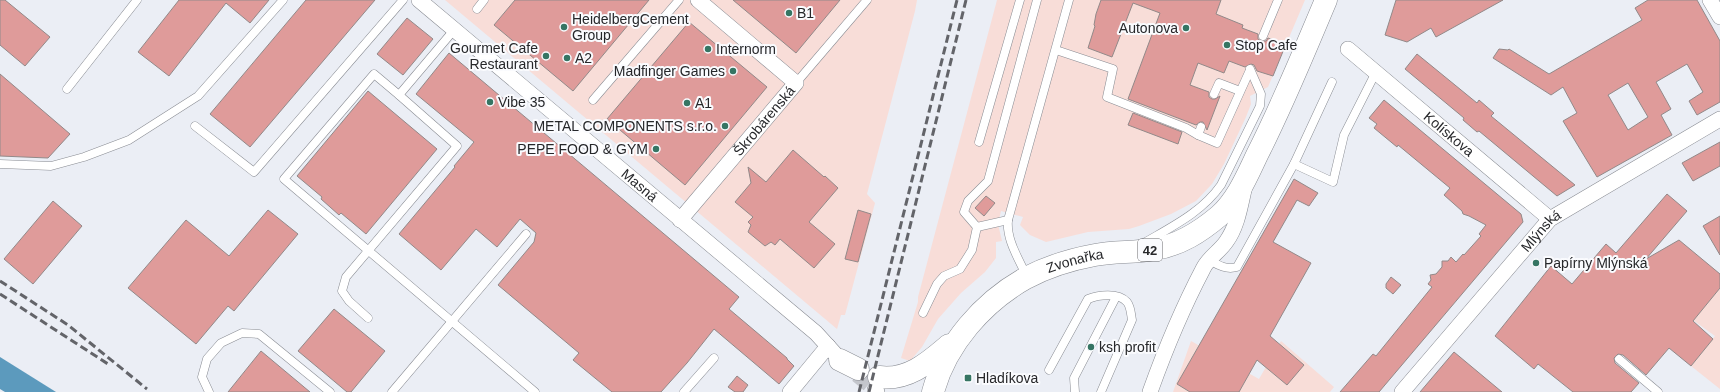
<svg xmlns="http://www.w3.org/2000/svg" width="1720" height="392" font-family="Helvetica,sans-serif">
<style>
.commercial{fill:#f8ddd8}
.water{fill:#5c9abd}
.building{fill:#df9b9a;stroke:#928989;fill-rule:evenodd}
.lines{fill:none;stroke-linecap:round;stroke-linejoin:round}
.minor-tunnel{stroke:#c4c6cc;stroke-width:15;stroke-dasharray:15 8;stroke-linecap:butt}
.service-casing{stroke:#898c93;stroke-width:9}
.minor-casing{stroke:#898c93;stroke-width:16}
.primary-casing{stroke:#898c93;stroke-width:23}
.service{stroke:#fff;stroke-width:8}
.minor{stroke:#fff;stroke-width:15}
.primary{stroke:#fff;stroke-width:22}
.rail{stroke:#636469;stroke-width:3;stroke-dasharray:8 4;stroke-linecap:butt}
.poi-dot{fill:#367563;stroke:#fafbfe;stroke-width:1.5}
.labels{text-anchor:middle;stroke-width:4;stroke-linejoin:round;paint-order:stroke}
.shield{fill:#fafbfe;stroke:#66676a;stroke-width:1}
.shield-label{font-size:13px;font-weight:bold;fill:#26272a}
.poi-label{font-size:14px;fill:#26272a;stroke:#fafbfe;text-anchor:start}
.street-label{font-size:14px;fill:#26272a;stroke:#fafbfe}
</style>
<rect width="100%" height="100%" fill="#ebeef5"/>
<g class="commercial">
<polygon points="445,0 917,0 915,11 867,194 875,203 845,315 841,315 837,329"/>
<polygon points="997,0 1305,0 1268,87 1250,96 1251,104 1246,117 1224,164 1212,184 1196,201 1171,214 1139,226 1129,229 1088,232 1046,242 1030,235 1020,225 1023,217 1001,211 998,224 1002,241 996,242 996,258 985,272 961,293 938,319 922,347 910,361 901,358 918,302 918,297"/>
<polygon points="1720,288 1720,389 1691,366 1715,336 1693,320"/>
<polygon points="1191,341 1259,379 1281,341 1334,387 1330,392 1173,392"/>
</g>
<polygon class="water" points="0,357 56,392 5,392 0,389"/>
<g class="building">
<polygon points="0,0 5,0 50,37 25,66 0,45"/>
<polygon points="179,0 269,0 250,23 226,3 169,76 138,52"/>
<polygon points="306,0 375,0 250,147 210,114"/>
<polygon points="515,0 649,0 573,91 494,25"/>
<polygon points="733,0 840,0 796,53"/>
<polygon points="1101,0 1221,0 1216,14 1243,25 1242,28 1258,34 1258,39 1261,41 1266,41 1268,38 1286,44 1273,76 1257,71 1254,65 1251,64 1245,67 1229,61 1224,73 1198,63 1190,85 1209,92 1209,97 1212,99 1215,99 1220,96 1207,130 1203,122 1200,122 1196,125 1128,99 1160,13 1133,3 1112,57 1088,48 1095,26 1094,25 1096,14"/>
<polygon points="1396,0 1503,0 1436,37 1431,28 1407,42 1385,35"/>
<path d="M1648 0H1697L1720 41V102L1697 115 1689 101 1703 92 1687 64 1656 82 1671 109 1661 115 1672 135 1597 177 1563 121 1577 113 1563 87 1551 95 1493 58 1499 49 1508 50 1509 49 1549 74 1642 20 1635 8ZM1628 83 1648 117 1628 130 1608 95Z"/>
<polygon points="407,18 433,39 403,75 377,54"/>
<polygon points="689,22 767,87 685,185 607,119"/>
<polygon points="449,53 739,297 729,309 787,358 787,359 794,366 779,384 714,329 687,363 661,392 612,392 573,360 579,353 498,285 534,242 536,233 520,219 497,247 476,229 441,270 399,234 455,167 454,166 474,142 416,94"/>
<polygon points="1417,54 1477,103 1479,100 1494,113 1491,116 1575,185 1557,196 1479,131 1477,132 1463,120 1464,118 1405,69"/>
<polygon points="0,74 70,134 48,158 0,156"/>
<polygon points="368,91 437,149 366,234 341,213 339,215 321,199 322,197 297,176"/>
<polygon points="1384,100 1521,214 1523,222 1379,392 1340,392 1373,354 1376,356 1432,287 1428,284 1431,280 1430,275 1436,274 1442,267 1442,261 1448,261 1451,257 1456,262 1463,254 1464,255 1481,236 1479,234 1486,225 1469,216 1463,214 1462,211 1444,195 1450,188 1398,145 1397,147 1374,128 1377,124 1369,118"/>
<polygon points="1133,113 1182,132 1178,144 1128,125"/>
<polygon points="1720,142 1720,166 1693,181 1682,163"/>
<polygon points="793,150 824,177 825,176 838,188 809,222 835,244 814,268 780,239 775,245 771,242 765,246 748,232 751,225 748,222 753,217 735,202 751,183 748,167 766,182"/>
<polygon points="1294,179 1318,193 1309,206 1297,200 1273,242 1311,263 1270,336 1304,365 1287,385 1257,360 1239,392 1190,392 1177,384"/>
<polygon points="1667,194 1687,211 1646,259 1679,240 1720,274 1720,288 1693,321 1713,339 1691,366 1669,348 1646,375 1623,355 1618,354 1614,358 1615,363 1639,383 1631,392 1573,392 1538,364 1534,369 1495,336 1551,266 1572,284 1606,244 1616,253"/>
<polygon points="986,196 995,203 984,216 975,208"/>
<polygon points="53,201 82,226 33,284 4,259"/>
<polygon points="268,210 298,234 234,311 228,306 196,344 128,288 186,220 229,256"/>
<polygon points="858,210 871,214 858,262 845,259"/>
<polygon points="1720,216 1720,255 1703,226"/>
<polygon points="1391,277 1401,285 1393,294 1386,288 1386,284"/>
<polygon points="334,309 385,351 351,392 347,392 298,351"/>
<polygon points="261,351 310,392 228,392"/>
<polygon points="1454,352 1502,392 1420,392"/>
<polygon points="737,376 748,385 743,392 735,392 728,387"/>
</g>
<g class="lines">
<polyline class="minor-tunnel" points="857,375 875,390"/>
<defs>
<g id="service">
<polyline points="477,9 484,0"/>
<polyline points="454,30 399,95 374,74 284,179 535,392"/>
<polyline points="1263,36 1278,0"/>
<polyline points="1056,50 1113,69 1107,97 1186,128 1198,135 1217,143 1250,70"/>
<polyline points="796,83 867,0"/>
<polyline points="67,89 137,0"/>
<polyline points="1214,94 1219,83 1240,91"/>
<polyline points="593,100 679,0"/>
<polyline points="195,126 254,172 403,0"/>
<polyline points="1198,135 1201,127"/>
<polyline points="979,142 1020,0"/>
<polyline points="0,164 51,166 84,157 129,140 198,96 283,0"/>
<polyline points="1294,164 1333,182 1344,135 1376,72"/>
<polyline points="1008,220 977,227 964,212 968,201 988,181 1037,0"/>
<path d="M1144 243C1173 226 1202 212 1221 185L1260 106 1261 94 1250 69"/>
<path d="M1209 260C1218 265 1226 270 1237 267L1294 164 1332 82"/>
<path d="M1027 277C1019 259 1006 240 1008 220L1069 0"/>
<polyline points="923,313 937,284 944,276 960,269 972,250 977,227"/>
<polyline points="368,318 349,301 342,291 346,277 457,146 399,95"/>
<polyline points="1619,359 1658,392"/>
<path d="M1049 370 1088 299C1098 295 1118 292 1127 302 1131 307 1131 315 1132 320L1101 392"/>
<polyline points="209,392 202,377 207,359 221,343 242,333 259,334 330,392"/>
<polyline points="392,392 526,234"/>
<polyline points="684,392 714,358"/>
<polyline points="1075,392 1074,378 1116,297"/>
</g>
<g id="minor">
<path id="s1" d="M419 0 816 333 846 366"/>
<polyline points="1710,0 1720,17"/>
<path id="s2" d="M1348 49 1550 219"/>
<path id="s3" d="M680 220 796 83 698 0"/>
<polyline points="875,390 877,392"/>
<polyline points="790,392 828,346"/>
<path d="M1150 392C1165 350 1182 309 1203 269 1208 258 1219 252 1226 242 1237 227 1240 208 1244 190"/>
<path id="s4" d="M1402 392 1550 219 1720 119"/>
</g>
<g id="primary">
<polyline points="840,360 858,369"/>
<path d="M879 377C908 381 929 362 949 345"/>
<path id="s5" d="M933 392C946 344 983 302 1026 278 1047 267 1073 259 1095 255 1115 251 1136 253 1155 249 1180 245 1200 232 1219 216 1237 200 1247 176 1257 155 1283 104 1304 52 1326 0"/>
</g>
</defs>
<use href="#service" class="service-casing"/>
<use href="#minor" class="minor-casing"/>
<use href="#primary" class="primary-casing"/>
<use href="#service" class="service"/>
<use href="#minor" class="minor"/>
<use href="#primary" class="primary"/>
<g class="rail">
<polyline points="0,281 68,325 147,389"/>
<polyline points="0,294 108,364"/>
<polyline points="859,392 957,0"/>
<polyline points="869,392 966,0"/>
</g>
</g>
<g class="poi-dot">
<circle cx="789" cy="13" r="4"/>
<circle cx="564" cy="27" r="4"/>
<circle cx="1186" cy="28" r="4"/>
<circle cx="1227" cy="45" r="4"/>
<circle cx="708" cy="49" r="4"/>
<circle cx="546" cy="56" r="4"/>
<circle cx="567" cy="58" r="4"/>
<circle cx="733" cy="71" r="4"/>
<circle cx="490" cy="102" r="4"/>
<circle cx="687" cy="103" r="4"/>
<circle cx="725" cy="126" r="4"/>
<circle cx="656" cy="149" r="4"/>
<circle cx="1536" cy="263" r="4"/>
<circle cx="1091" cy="347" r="4"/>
<rect x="964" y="374" width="8" height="8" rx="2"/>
</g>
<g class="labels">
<rect class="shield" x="1138" y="239" width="24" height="22" rx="3"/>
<g class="shield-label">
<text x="1150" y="255">42</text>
</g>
<g class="poi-label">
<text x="797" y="18">B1</text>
<text x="572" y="24">HeidelbergCement<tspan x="572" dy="16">Group</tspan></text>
<text x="1178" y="33" text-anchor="end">Autonova</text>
<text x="1235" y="50">Stop Cafe</text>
<text x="538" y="53" text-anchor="end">Gourmet Cafe<tspan x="538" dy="16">Restaurant</tspan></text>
<text x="716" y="54">Internorm</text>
<text x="575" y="63">A2</text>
<text x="725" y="76" text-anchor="end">Madfinger Games</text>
<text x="498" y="107">Vibe 35</text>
<text x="695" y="108">A1</text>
<text x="717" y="131" text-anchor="end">METAL COMPONENTS s.r.o.</text>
<text x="648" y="154" text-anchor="end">PEPE FOOD &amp; GYM</text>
<text x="1544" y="268">Papírny Mlýnská</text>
<text x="1099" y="352">ksh profit</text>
<text x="976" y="383">Hladíkova</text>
</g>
<g class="street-label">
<text dy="5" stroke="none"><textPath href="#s3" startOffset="130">Škrobárenská</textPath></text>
<text dy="5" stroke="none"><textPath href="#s2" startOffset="132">Kolískova</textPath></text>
<text dy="5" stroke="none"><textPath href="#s1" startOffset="288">Masná</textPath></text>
<text dy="5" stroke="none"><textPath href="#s4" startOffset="213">Mlýnská</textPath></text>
<text dy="5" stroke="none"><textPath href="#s5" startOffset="203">Zvonařka</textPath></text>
</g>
</g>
</svg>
